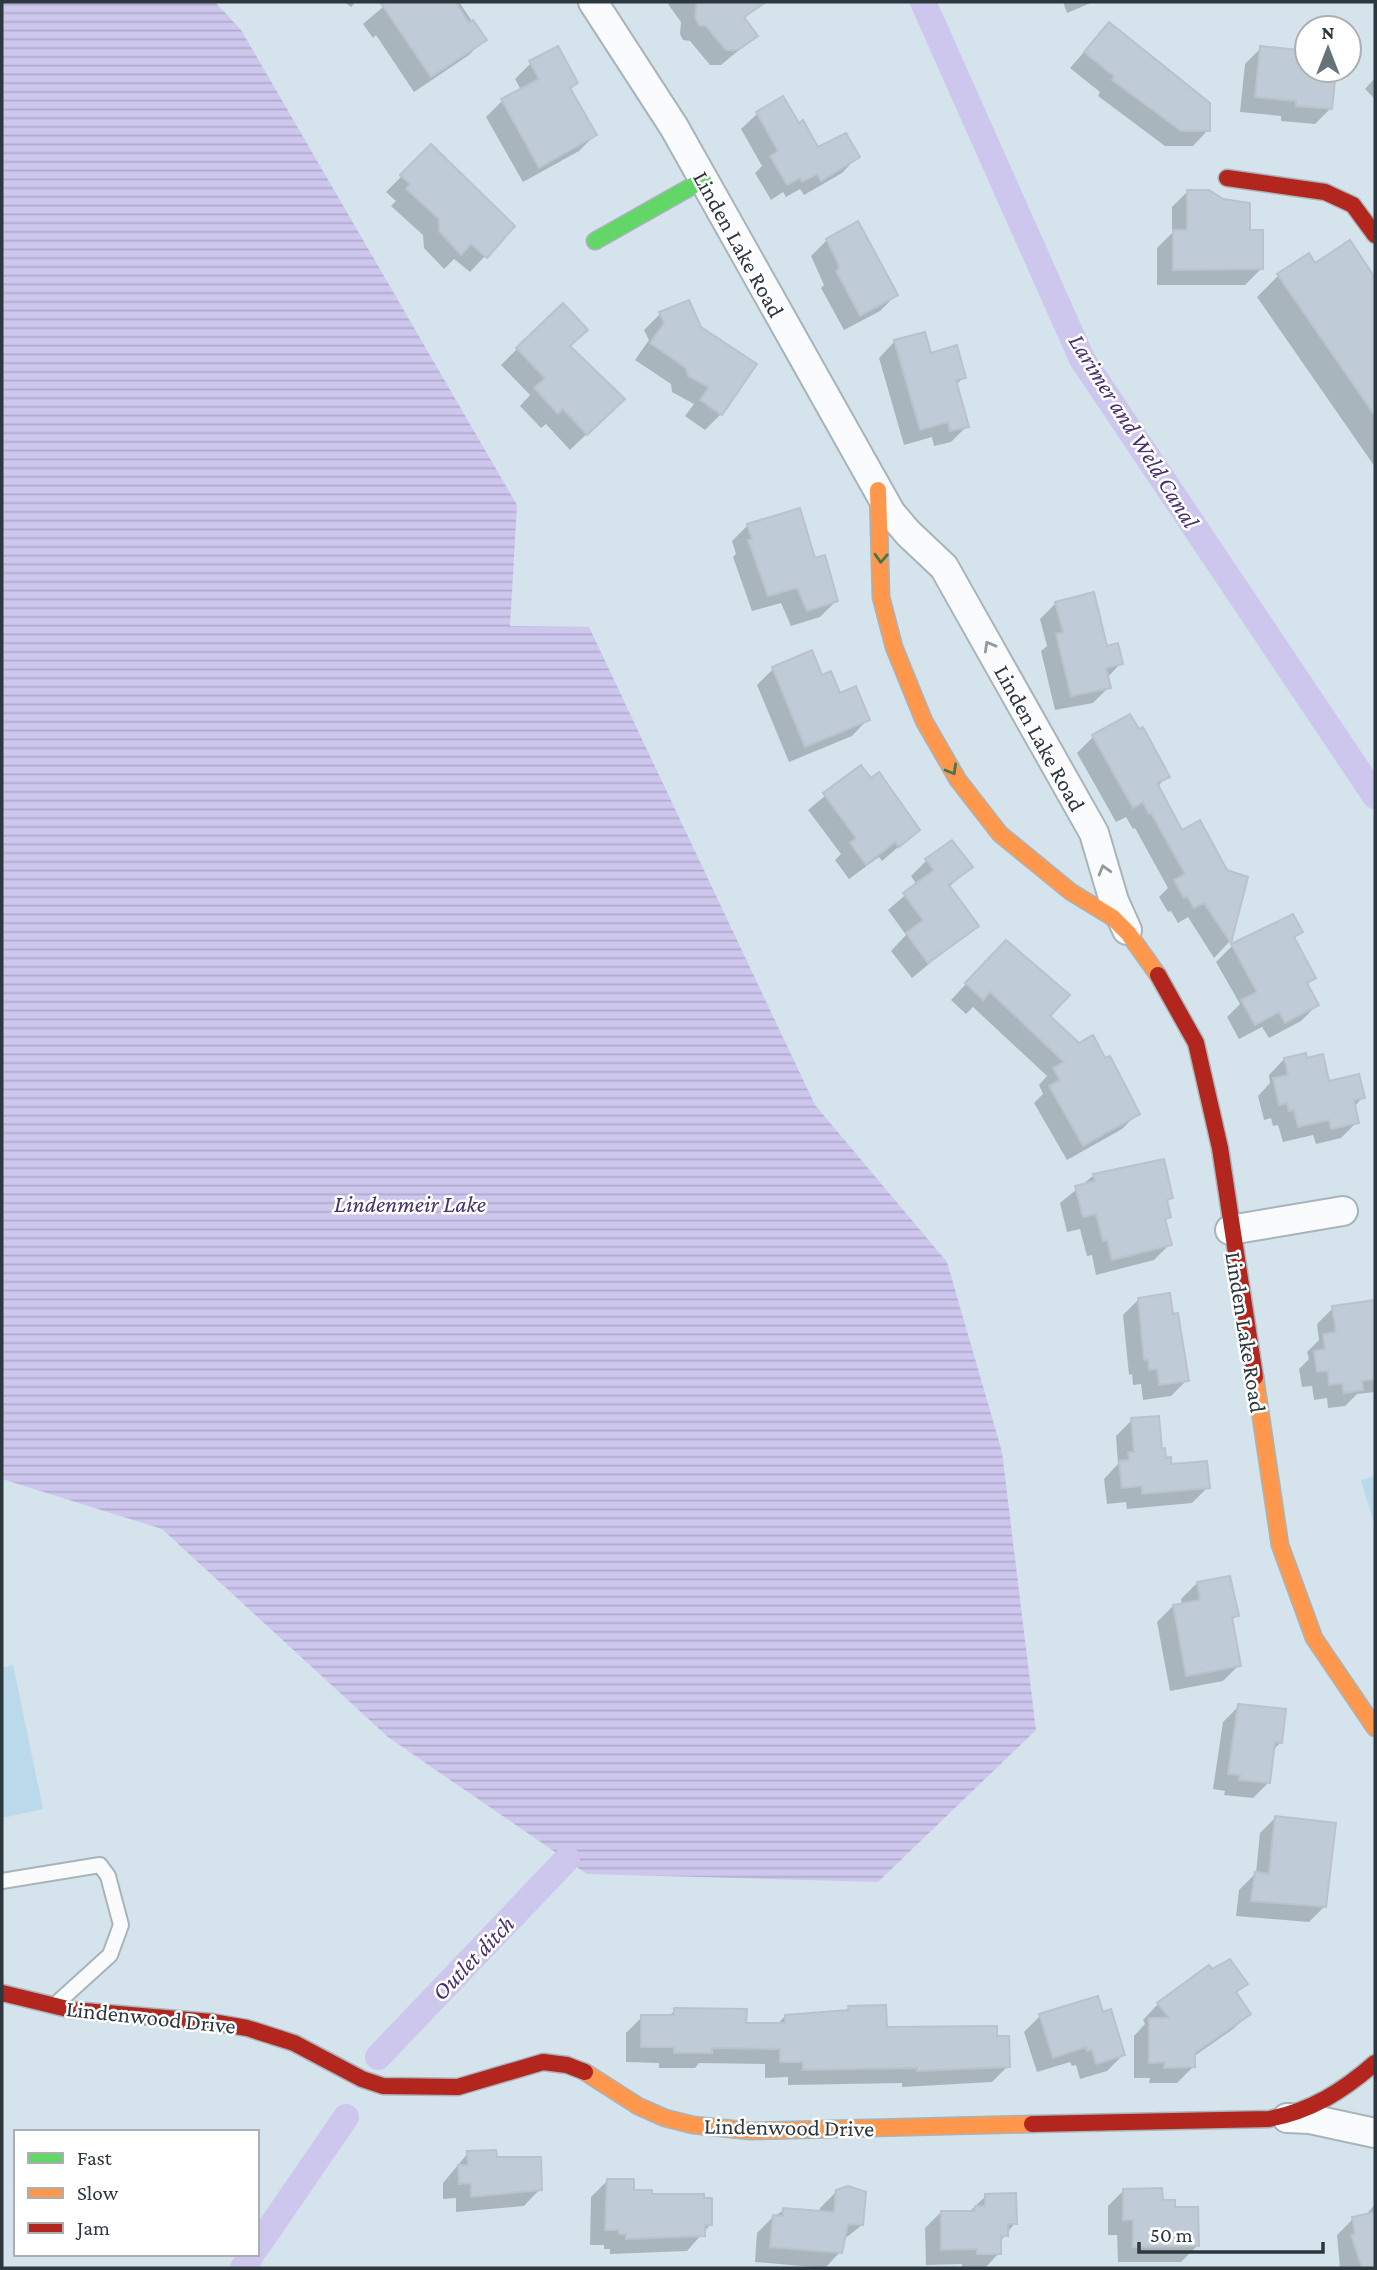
<svg xmlns="http://www.w3.org/2000/svg" width="1377" height="2270" font-family="'Crimson Pro',serif">
<style>
.park{fill:#bad9eb}
.water{fill:url(#water-rules)}
.shadow{fill:#0003}
.lines{fill:none;stroke-linecap:round;stroke-linejoin:round}
.canal{stroke:#cdc6ed;stroke-width:26}
.building{fill:#c0cbd8;stroke:#bac3cb;stroke-width:2}
.lane-casing{stroke:#a8b4ba;stroke-width:18}
.street-casing{stroke:#a8b4ba;stroke-width:32}
.fast-casing{stroke:#a8b4ba;stroke-width:19}
.slow-casing{stroke:#a8b4ba;stroke-width:19}
.jam-casing{stroke:#a8b4ba;stroke-width:19}
.lane{stroke:#f9fbfc;stroke-width:14}
.street{stroke:#f9fbfc;stroke-width:28}
.fast{stroke:#63d668;stroke-width:16}
.slow{stroke:#ff974d;stroke-width:16}
.jam{stroke:#b3261e;stroke-width:16}
.oneway{stroke:#42774f}
.oneway2{stroke:#92999d}
.labels{text-anchor:middle;stroke-width:5;stroke-linejoin:round;paint-order:stroke}
.street-label{font-size:23px;fill:#2c373e;stroke:#fff}
.water-label{font-size:24px;font-style:italic;fill:#482f6e;stroke:#fff}
</style>
<defs>
<pattern id="water-rules" width="6" height="5" patternUnits="userSpaceOnUse" patternTransform="scale(1.75)"><rect width="6" height="5" fill="#cdc6ed"/><path d="M0 2.5h6" fill="none" stroke="#b0abcc"/></pattern>
</defs>
<rect width="100%" height="100%" fill="#d4e3ec"/>
<g class="park">
<polygon points="1375,1476 1375,1526 1361,1480"/>
<polygon points="13,1665 43,1809 2,1818 2,1668"/>
</g>
<polygon class="water" points="2,2 215,2 241,30 517,505 510,626 589,627 815,1105 947,1262 1002,1452 1036,1730 878,1882 587,1874 388,1737 162,1529 2,1479"/>
<g class="shadow">
<polygon points="344,2 356,2 351,7"/>
<polygon points="389,2 459,2 484,39 469,55 414,92 376,35 373,38 363,24"/>
<polygon points="670,2 752,2 756,7 744,19 756,36 721,65 710,65 690,41 683,40 680,34 681,22 668,4"/>
<polygon points="1063,2 1093,2 1067,13"/>
<polygon points="1109,24 1208,130 1193,146 1165,146 1098,96 1100,92 1070,68"/>
<polygon points="1307,44 1307,70 1334,70 1331,108 1315,124 1281,121 1281,116 1240,112 1245,64 1261,48 1299,52"/>
<polygon points="531,63 576,83 570,90 595,135 579,151 523,182 486,117 502,101 521,90 515,79"/>
<polygon points="1375,78 1375,99 1365,89"/>
<polygon points="757,114 798,125 817,149 857,157 842,173 804,195 800,189 786,197 783,192 771,200 755,173 762,166 741,129"/>
<polygon points="431,147 513,226 470,272 454,259 444,269 424,248 423,235 391,206 396,201 386,192"/>
<polygon points="1188,191 1248,232 1261,269 1245,285 1157,285 1157,248 1172,233 1172,207"/>
<polygon points="858,224 896,295 880,311 844,330 821,288 824,285 811,256 827,240"/>
<polygon points="1350,242 1375,279 1375,467 1257,297 1278,276 1315,265"/>
<polygon points="688,302 721,414 705,430 685,416 694,404 672,392 671,384 635,360 649,340 644,330 660,314"/>
<polygon points="924,334 929,355 964,377 956,385 967,426 951,442 934,446 932,437 904,445 879,358 894,342"/>
<polygon points="568,347 623,399 570,450 546,424 541,428 520,406 530,395 501,365 517,349"/>
<polygon points="748,525 813,560 836,601 820,617 791,626 781,603 752,611 733,557 736,554 732,541"/>
<polygon points="1056,603 1121,663 1107,678 1109,687 1093,703 1055,710 1041,651 1047,646 1040,619"/>
<polygon points="773,669 821,677 867,720 852,736 789,762 757,685"/>
<polygon points="1130,717 1168,776 1157,787 1182,832 1226,871 1246,878 1229,942 1214,958 1188,917 1178,923 1171,911 1168,912 1159,897 1168,888 1135,828 1133,829 1126,817 1116,822 1077,753 1093,737"/>
<polygon points="860,767 918,830 882,861 879,857 849,879 835,860 841,854 808,810"/>
<polygon points="927,860 970,867 948,888 976,925 912,978 891,951 906,935 888,910 917,885 911,876"/>
<polygon points="1300,932 1293,939 1314,978 1306,986 1317,1005 1301,1021 1269,1038 1262,1027 1239,1039 1227,1017 1240,1004 1216,962 1232,946"/>
<polygon points="990,958 1138,1113 1122,1129 1067,1160 1034,1103 1043,1094 1039,1085 1047,1076 973,1007 966,1014 951,1000"/>
<polygon points="1284,1059 1306,1060 1328,1083 1363,1097 1354,1107 1357,1122 1341,1138 1316,1144 1313,1135 1283,1142 1278,1125 1273,1126 1271,1118 1264,1120 1258,1096 1270,1083 1269,1075"/>
<polygon points="1094,1175 1171,1198 1166,1202 1169,1217 1164,1222 1170,1244 1154,1260 1096,1275 1092,1255 1087,1256 1080,1229 1067,1232 1060,1203"/>
<polygon points="1139,1299 1187,1380 1171,1396 1143,1400 1141,1384 1133,1385 1132,1374 1129,1375 1123,1315"/>
<polygon points="1374,1302 1375,1392 1357,1394 1345,1406 1328,1408 1327,1398 1314,1400 1312,1386 1302,1387 1299,1369 1309,1359 1307,1352 1319,1340 1317,1324 1333,1308"/>
<polygon points="1132,1420 1160,1451 1164,1450 1170,1466 1208,1487 1192,1503 1127,1509 1126,1502 1107,1504 1104,1479 1118,1464 1116,1436"/>
<polygon points="1197,1583 1237,1616 1231,1621 1239,1665 1223,1681 1170,1691 1157,1622 1173,1606 1182,1605 1181,1599"/>
<polygon points="1239,1706 1281,1742 1272,1751 1269,1782 1253,1798 1224,1795 1225,1791 1213,1789 1223,1722"/>
<polygon points="1276,1817 1325,1906 1309,1922 1236,1916 1239,1890 1256,1873 1260,1833"/>
<polygon points="1212,1972 1245,1984 1235,1994 1249,2014 1233,2029 1193,2057 1193,2067 1177,2083 1149,2083 1150,2078 1134,2078 1134,2036 1145,2024 1143,2020 1158,2004"/>
<polygon points="849,2007 885,2029 995,2038 1008,2066 992,2082 902,2087 902,2083 788,2085 788,2077 765,2078 765,2064 699,2063 695,2068 659,2068 659,2063 626,2062 626,2033 642,2017 668,2017 675,2010 745,2025 777,2025 785,2016 844,2012"/>
<polygon points="1102,2014 1123,2055 1107,2071 1080,2079 1076,2065 1072,2066 1070,2062 1037,2072 1024,2032 1040,2016"/>
<polygon points="468,2153 495,2159 540,2189 524,2206 456,2212 456,2198 443,2199 443,2183"/>
<polygon points="607,2181 651,2196 711,2224 687,2251 610,2254 610,2249 604,2249 604,2245 590,2245 591,2197"/>
<polygon points="1124,2190 1161,2201 1174,2209 1197,2246 1181,2262 1118,2262 1117,2235 1108,2235 1108,2206"/>
<polygon points="836,2192 862,2225 843,2240 840,2252 825,2268 755,2262 757,2233 773,2217 784,2210 820,2213 820,2208"/>
<polygon points="986,2196 1015,2223 999,2243 999,2253 985,2268 962,2268 962,2264 926,2265 925,2228 941,2212 969,2212"/>
<polygon points="1375,2204 1375,2268 1340,2268 1337,2235 1353,2219 1365,2216"/>
</g>
<g class="lines">
<g class="canal">
<polyline points="923,2 1082,359 1375,796"/>
<polyline points="378,2057 567,1859"/>
<polyline points="257,2247 346,2117"/>
<polyline points="243,2268 252,2254"/>
</g>
</g>
<g class="building">
<polygon points="380,2 456,2 469,23 473,20 487,40 431,77"/>
<polygon points="697,2 766,2 744,17 758,36 738,50 726,50 706,26 699,25 695,17"/>
<polygon points="1109,22 1210,103 1210,131 1181,131 1112,80 1114,76 1084,52"/>
<polygon points="558,46 578,83 570,88 597,135 539,168 501,99 539,79 529,61"/>
<polygon points="1260,46 1307,51 1307,70 1336,70 1332,109 1296,106 1296,101 1255,97"/>
<polygon points="783,96 799,123 803,120 818,147 846,133 860,157 821,181 817,174 802,182 800,178 787,185 770,156 778,151 756,112"/>
<polygon points="431,144 515,226 487,258 471,244 461,255 439,231 439,219 406,189 410,184 400,175"/>
<polygon points="1187,190 1209,190 1223,199 1250,203 1250,230 1263,230 1263,269 1173,270 1173,230 1187,230"/>
<polygon points="858,221 898,295 860,316 836,271 839,269 838,263 826,239"/>
<polygon points="1350,240 1375,278 1375,416 1277,274 1309,253 1315,263"/>
<polygon points="689,300 701,327 757,364 722,415 700,400 709,387 688,376 686,368 650,343 664,323 659,312"/>
<polygon points="563,303 588,330 570,346 625,399 587,435 563,409 558,414 534,388 545,378 516,348"/>
<polygon points="925,332 931,353 957,345 966,378 956,380 969,427 950,431 948,422 920,430 894,340"/>
<polygon points="800,508 815,558 825,555 838,601 807,611 797,588 768,596 748,540 752,539 747,524"/>
<polygon points="1094,592 1107,646 1118,643 1123,664 1106,668 1111,688 1071,696 1056,634 1063,632 1055,602"/>
<polygon points="812,650 822,675 831,671 840,693 856,686 870,720 805,747 772,667"/>
<polygon points="1130,714 1139,729 1143,727 1170,777 1157,783 1182,830 1200,820 1227,870 1248,877 1231,943 1204,903 1194,908 1187,896 1184,898 1174,880 1185,874 1151,813 1149,814 1143,802 1133,808 1092,735"/>
<polygon points="861,765 871,778 879,772 920,830 899,847 895,842 866,865 850,843 856,838 823,793"/>
<polygon points="952,840 973,867 949,885 979,926 928,963 906,933 923,920 903,893 934,870 925,859"/>
<polygon points="1293,914 1303,932 1294,937 1316,978 1307,983 1319,1005 1285,1023 1279,1012 1255,1025 1241,1000 1257,992 1231,944"/>
<polygon points="1006,940 1070,995 1050,1016 1079,1043 1093,1035 1105,1058 1110,1056 1140,1114 1083,1146 1049,1086 1060,1080 1053,1068 1064,1062 990,992 983,1000 965,983"/>
<polygon points="1306,1053 1307,1058 1323,1054 1329,1081 1359,1074 1365,1098 1354,1100 1359,1123 1331,1129 1329,1120 1298,1127 1294,1110 1289,1111 1287,1103 1279,1105 1273,1078 1288,1075 1284,1058"/>
<polygon points="1164,1159 1173,1198 1167,1200 1171,1217 1165,1219 1172,1245 1112,1260 1107,1240 1103,1241 1096,1214 1083,1217 1075,1186 1095,1181 1093,1174"/>
<polygon points="1170,1293 1173,1314 1178,1313 1189,1381 1159,1385 1157,1369 1149,1370 1148,1359 1144,1360 1138,1298"/>
<polygon points="1375,1300 1375,1379 1362,1381 1363,1390 1344,1393 1342,1383 1329,1385 1328,1371 1317,1372 1314,1351 1325,1349 1323,1334 1336,1332 1332,1306"/>
<polygon points="1159,1416 1162,1449 1165,1448 1166,1458 1171,1457 1171,1464 1207,1461 1210,1488 1142,1494 1142,1486 1122,1488 1119,1461 1129,1460 1128,1452 1134,1452 1131,1418"/>
<polygon points="1230,1576 1239,1616 1232,1617 1241,1666 1186,1676 1173,1605 1200,1600 1197,1582"/>
<polygon points="1238,1704 1286,1709 1282,1743 1275,1742 1270,1783 1239,1780 1240,1775 1228,1774"/>
<polygon points="1275,1816 1336,1823 1326,1907 1251,1901 1255,1872 1269,1874"/>
<polygon points="1230,1959 1248,1984 1236,1992 1251,2014 1195,2053 1195,2067 1164,2068 1165,2062 1149,2063 1149,2018 1169,2018 1157,2003 1209,1965 1212,1969"/>
<polygon points="1098,1996 1103,2012 1111,2009 1125,2055 1096,2064 1092,2050 1087,2051 1086,2047 1053,2058 1039,2014"/>
<polygon points="886,2005 887,2027 997,2026 997,2036 1009,2036 1010,2067 917,2071 917,2068 803,2070 803,2062 780,2062 780,2049 712,2048 712,2053 674,2053 674,2047 641,2047 641,2015 674,2015 674,2008 747,2009 746,2023 785,2023 785,2015 849,2010 848,2006"/>
<polygon points="496,2150 497,2157 541,2157 542,2190 471,2197 471,2183 459,2184 458,2165 468,2165 467,2151"/>
<polygon points="607,2179 634,2179 634,2190 652,2190 652,2194 704,2194 704,2198 712,2198 712,2225 705,2225 705,2236 626,2239 626,2234 619,2234 619,2230 605,2230"/>
<polygon points="848,2186 866,2192 863,2225 848,2224 842,2253 770,2247 773,2215 783,2216 783,2208 834,2212 836,2190"/>
<polygon points="1162,2188 1163,2200 1175,2200 1175,2207 1198,2207 1199,2246 1133,2247 1133,2220 1123,2220 1123,2189"/>
<polygon points="1016,2193 1017,2224 1008,2224 1008,2236 1001,2236 1001,2254 977,2254 977,2249 941,2250 941,2211 975,2211 975,2206 985,2206 985,2194"/>
<polygon points="1375,2212 1375,2268 1362,2268 1351,2235 1355,2234 1352,2217"/>
</g>
<g class="lines">
<defs>
<polyline id="lane" points="2,1881 100,1865 108,1876 121,1925 110,1955 56,2004"/>
<g id="street">
<polyline points="593,2 674,127 891,513 908,533 944,567 1094,833 1114,901 1127,930"/>
<polyline points="1230,1230 1343,1211"/>
<polyline points="1287,2118 1310,2119 1375,2133"/>
</g>
<polyline id="fast" points="595,241 703,180"/>
<g id="slow">
<polyline points="878,490 881,597 894,647 924,721 958,780 1000,834 1071,892 1112,917 1128,933 1158,975"/>
<polyline points="1255,1377 1280,1545 1314,1638 1375,1728"/>
<polyline points="585,2072 638,2106 665,2118 693,2125 751,2131 1032,2124"/>
</g>
<g id="jam">
<polyline points="1227,178 1325,192 1353,205 1375,235"/>
<polyline points="1158,975 1196,1043 1220,1148 1255,1377"/>
<polyline points="2,1993 72,2010 212,2022 247,2028 294,2043 362,2079 383,2086 458,2087 543,2062 567,2065 585,2072"/>
<path d="M1032 2124 1269 2119C1311 2111 1343 2091 1375 2063"/>
</g>
</defs>
<use href="#lane" class="lane-casing"/>
<use href="#street" class="street-casing"/>
<use href="#fast" class="fast-casing"/>
<use href="#slow" class="slow-casing"/>
<use href="#jam" class="jam-casing"/>
<use href="#lane" class="lane"/>
<use href="#street" class="street"/>
<use href="#fast" class="fast"/>
<use href="#slow" class="slow"/>
<use href="#jam" class="jam"/>
</g>
<defs><path id="oneway-chevron" d="M-2-3.5L2.5 0L-2 3.5" fill="none" stroke-width="1.6" stroke-linecap="round" stroke-linejoin="round" transform="scale(1.75)"/></defs>
<g class="oneway">
<use href="#oneway-chevron" transform="translate(881 558) rotate(93)"/>
<use href="#oneway-chevron" transform="translate(952 770) rotate(60)"/>
</g>
<g class="oneway2">
<use href="#oneway-chevron" transform="translate(989 646) rotate(-119)"/>
<use href="#oneway-chevron" transform="translate(1104 870) rotate(-106)"/>
</g>
<g class="labels">
<g class="street-label">
<text transform="translate(739 244) rotate(61)" y="8">Linden Lake Road</text>
<text transform="translate(1040 738) rotate(61)" y="8">Linden Lake Road</text>
<text transform="translate(1246 1332) rotate(81)" y="8">Linden Lake Road</text>
<text transform="translate(151 2017) rotate(6)" y="8">Lindenwood Drive</text>
<text transform="translate(789 2127) rotate(1)" y="8">Lindenwood Drive</text>
</g>
<g class="water-label">
<text transform="translate(1134 431) rotate(58)" y="8">Larimer and Weld Canal</text>
<text x="410" y="1212">Lindenmeir Lake</text>
<text transform="translate(473 1958) rotate(-46)" y="8">Outlet ditch</text>
</g>
</g>
<rect width="1377" height="2270" fill="none" stroke="#2c373e" stroke-width="7"/>
<rect x="14" y="2130" width="245" height="126" fill="#ffffff" stroke="#abafb2" stroke-width="2"/>
<rect x="28" y="2153" width="35" height="10" fill="#63d668" stroke="#abafb2" stroke-width="2"/>
<text x="77" y="2165" font-size="21" fill="#2c373e">Fast</text>
<rect x="28" y="2188" width="35" height="10" fill="#ff974d" stroke="#abafb2" stroke-width="2"/>
<text x="77" y="2200" font-size="21" fill="#2c373e">Slow</text>
<rect x="28" y="2223" width="35" height="10" fill="#b3261e" stroke="#abafb2" stroke-width="2"/>
<text x="77" y="2235" font-size="21" fill="#2c373e">Jam</text>
<g transform="translate(1328 49)"><circle r="33" fill="#ffffff" stroke="#abafb2" stroke-width="2"/>
<path d="M0-5L12 26L0 18L-12 26Z" fill="#67737b"/>
<text y="-10" font-size="19" font-weight="bold" text-anchor="middle" fill="#2c373e">N</text>
</g>
<path d="M1139 2242v10h184v-10" fill="none" stroke="#2c373e" stroke-width="3.5"/>
<text x="1150" y="2242" font-size="21" fill="#2c373e" stroke="#ffffff" stroke-width="5" paint-order="stroke">50 m</text>
</svg>
